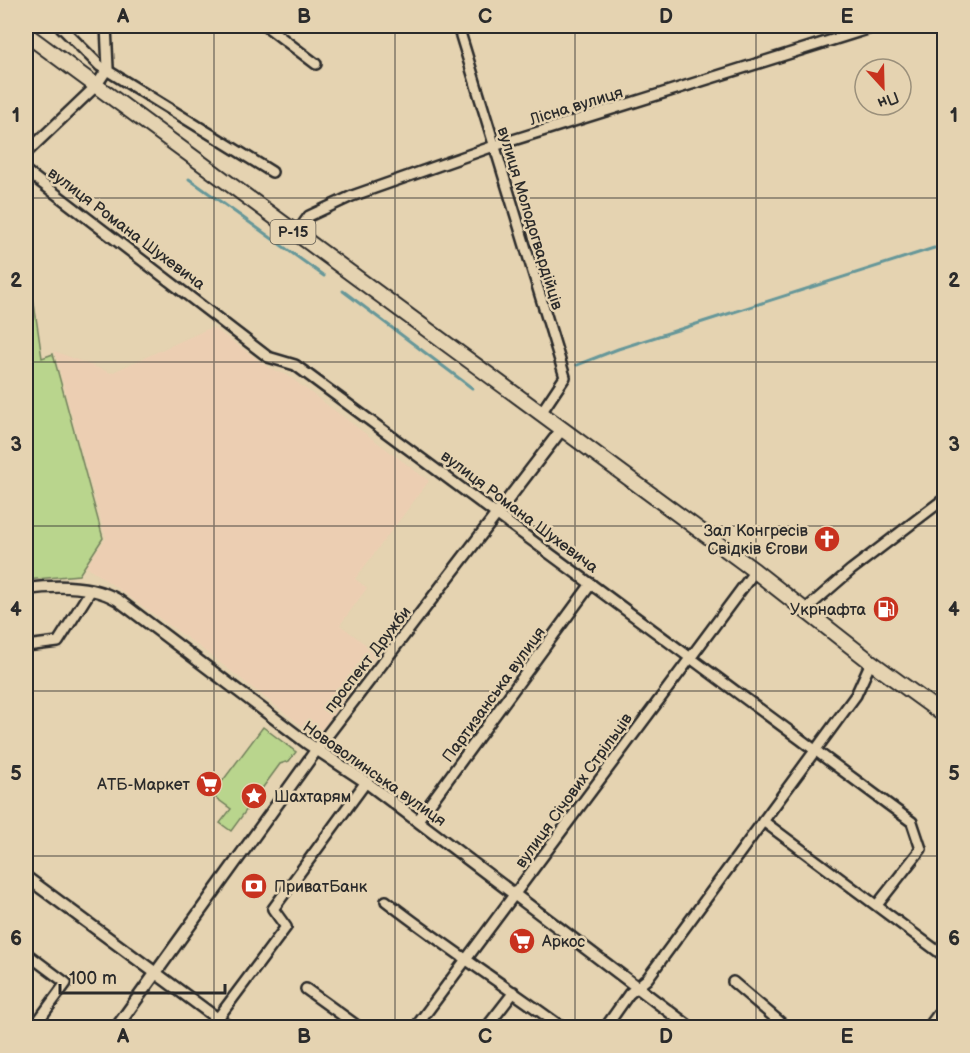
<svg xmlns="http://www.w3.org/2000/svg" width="970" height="1053" font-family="'Balsamiq Sans',sans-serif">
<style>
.built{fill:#ecceb2}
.green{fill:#b9d58d;stroke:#72805c;stroke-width:1.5}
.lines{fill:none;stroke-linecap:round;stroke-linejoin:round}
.stream{stroke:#669799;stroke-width:3}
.minor-casing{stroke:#2b2b2b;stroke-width:14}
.tertiary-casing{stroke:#2b2b2b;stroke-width:15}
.primary-casing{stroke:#2b2b2b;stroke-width:18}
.minor{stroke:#e5d3b1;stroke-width:9}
.tertiary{stroke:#e5d3b1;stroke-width:10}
.primary{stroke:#e5d3b1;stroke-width:14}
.grid{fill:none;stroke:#2b2b2b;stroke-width:1.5;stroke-opacity:0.55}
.labels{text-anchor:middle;stroke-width:5;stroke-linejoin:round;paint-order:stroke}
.shield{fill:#e5d3b1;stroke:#635d53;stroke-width:1.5}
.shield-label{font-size:15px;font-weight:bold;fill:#2b2b2b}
.street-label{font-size:16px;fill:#2b2b2b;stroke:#e5d3b1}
.poi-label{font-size:16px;fill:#2b2b2b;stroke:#e5d3b1;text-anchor:end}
.neatline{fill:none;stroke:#2b2b2b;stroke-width:2}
.grid-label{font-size:20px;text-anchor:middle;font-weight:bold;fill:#2b2b2b}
</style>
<rect width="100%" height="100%" fill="#e5d3b1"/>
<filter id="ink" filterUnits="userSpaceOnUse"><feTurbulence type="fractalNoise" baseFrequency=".0167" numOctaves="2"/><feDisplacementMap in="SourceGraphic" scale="12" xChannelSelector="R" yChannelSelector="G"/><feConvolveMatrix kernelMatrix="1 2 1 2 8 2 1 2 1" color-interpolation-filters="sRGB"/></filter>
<g filter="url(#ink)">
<polygon class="built" points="212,327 271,369 287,375 429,481 355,579 367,588 340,625 378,654 316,737 201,648 86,566 106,538 54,351 111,373"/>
<g class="green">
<polygon points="31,283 42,358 53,354 103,538 79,575 26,580 26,284"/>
<polygon points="263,727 296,752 289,761 280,764 231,831 220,823 231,809 212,795"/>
</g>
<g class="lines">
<g class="stream">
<polyline points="189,179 324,276"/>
<polyline points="343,291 472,388"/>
<polyline points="577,365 618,349 934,248 941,248"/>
</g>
<defs>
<g id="minor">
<polyline points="60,26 100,66 272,172"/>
<polyline points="266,26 316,64"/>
<polyline points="458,26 565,377 541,413"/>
<polyline points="26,153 96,86 108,68 106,26"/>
<polyline points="26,171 268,357 295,365 912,822 921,849 877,905"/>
<polyline points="296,234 309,216 352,196 494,146 877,26"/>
<polyline points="806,609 851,570 944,499"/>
<polyline points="26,646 58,642 91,590"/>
<polyline points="418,820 591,584"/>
<polyline points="763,821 944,956"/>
<path d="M386 901C444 946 504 985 563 1028"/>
<polyline points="26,953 66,983 33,1028"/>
<polyline points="733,982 787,1028"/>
<polyline points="306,989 360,1028"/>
<polyline points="218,1018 286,927 273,909 366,782"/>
<polyline points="415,1028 755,571"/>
<polyline points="486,1028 514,992"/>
<polyline points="605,1028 629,994 647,979 856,695 871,662"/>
<polyline points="928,1028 944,1006"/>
</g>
<g id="tertiary">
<path d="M26 589C56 585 91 584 118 600L307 743 366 782 691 1028"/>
<polyline points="26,877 230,1028"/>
<polyline points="116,1028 322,742 562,429"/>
</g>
<polyline id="primary" points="26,34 755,571 871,662 944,715"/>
</defs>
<use href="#minor" class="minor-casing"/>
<use href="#tertiary" class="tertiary-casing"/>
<use href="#primary" class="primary-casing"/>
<use href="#minor" class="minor"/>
<use href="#tertiary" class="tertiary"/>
<use href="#primary" class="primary"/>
</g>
</g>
<path class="grid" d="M214 26V1028M395 26V1028M575 26V1028M756 26V1028M26 198H944M26 362H944M26 526H944M26 691H944M26 856H944"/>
<defs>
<symbol id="church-disc" viewBox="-11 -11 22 22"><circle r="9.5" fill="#c8321e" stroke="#e5d3b1"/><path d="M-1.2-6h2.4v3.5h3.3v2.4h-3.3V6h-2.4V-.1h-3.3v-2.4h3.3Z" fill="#fff"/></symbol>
<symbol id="fuel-disc" viewBox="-11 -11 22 22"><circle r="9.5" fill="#c8321e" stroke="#e5d3b1"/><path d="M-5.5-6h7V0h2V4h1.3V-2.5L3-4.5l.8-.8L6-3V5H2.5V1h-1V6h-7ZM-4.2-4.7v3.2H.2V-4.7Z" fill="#fff"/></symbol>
<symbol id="supermarket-disc" viewBox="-11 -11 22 22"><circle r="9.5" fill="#c8321e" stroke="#e5d3b1"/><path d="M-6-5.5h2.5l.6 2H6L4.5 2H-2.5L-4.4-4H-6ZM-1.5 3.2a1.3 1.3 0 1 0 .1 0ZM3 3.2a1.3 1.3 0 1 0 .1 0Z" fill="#fff"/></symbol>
<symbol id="sight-disc" viewBox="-11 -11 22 22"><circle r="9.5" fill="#c8321e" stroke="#e5d3b1"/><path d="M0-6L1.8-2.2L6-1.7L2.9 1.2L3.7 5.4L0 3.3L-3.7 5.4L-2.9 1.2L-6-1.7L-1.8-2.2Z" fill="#fff"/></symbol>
<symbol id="bank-disc" viewBox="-11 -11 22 22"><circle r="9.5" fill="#c8321e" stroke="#e5d3b1"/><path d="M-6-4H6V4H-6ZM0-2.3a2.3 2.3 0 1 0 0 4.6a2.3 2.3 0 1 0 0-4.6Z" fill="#fff"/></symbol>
</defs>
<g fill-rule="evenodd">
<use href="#church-disc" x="812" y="524" width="30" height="30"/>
<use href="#fuel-disc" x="871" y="594" width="30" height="30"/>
<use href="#supermarket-disc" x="194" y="769" width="30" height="30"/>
<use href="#sight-disc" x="239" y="781" width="30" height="30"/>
<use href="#bank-disc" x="239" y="871" width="30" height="30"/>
<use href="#supermarket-disc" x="507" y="926" width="30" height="30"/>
</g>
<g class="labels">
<rect class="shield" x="270.5" y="220" width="45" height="24" rx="4.5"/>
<g class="shield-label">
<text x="293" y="237">Р-15</text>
</g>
<g class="street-label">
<text transform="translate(576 105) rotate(-17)" y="6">Лісна вулиця</text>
<text transform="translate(531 218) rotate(73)" y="6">вулиця Молодогвардійців</text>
<text transform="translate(127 228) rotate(37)" y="6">вулиця Романа Шухевича</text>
<text transform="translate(520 511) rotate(37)" y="6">вулиця Романа Шухевича</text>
<text transform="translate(367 659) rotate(-52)" y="6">проспект Дружби</text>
<text transform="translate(493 694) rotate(-54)" y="6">Партизанська вулиця</text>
<text transform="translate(375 773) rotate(35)" y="6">Нововолинська вулиця</text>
<text transform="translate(573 790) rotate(-54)" y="6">вулиця Січових Стрільців</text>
</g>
<g class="poi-label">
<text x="808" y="536">Зал Конгресів<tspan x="808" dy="18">Свідків Єгови</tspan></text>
<text x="866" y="615">Укрнафта</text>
<text x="190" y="790">АТБ-Маркет</text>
<text x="274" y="802" text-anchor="start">Шахтарям</text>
<text x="274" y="892" text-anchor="start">ПриватБанк</text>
<text x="542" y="947" text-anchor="start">Аркос</text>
</g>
</g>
<rect width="970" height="1053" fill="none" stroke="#e5d3b1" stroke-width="66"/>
<g transform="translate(883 87) rotate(158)"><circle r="28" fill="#e5d3b1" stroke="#9b907b" stroke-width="1.5"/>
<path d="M0-4.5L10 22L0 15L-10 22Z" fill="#c8321e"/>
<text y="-9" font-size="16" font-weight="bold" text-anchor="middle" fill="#2b2b2b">Пн</text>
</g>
<path d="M60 984v9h165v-9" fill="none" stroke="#2b2b2b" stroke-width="3"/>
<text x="69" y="984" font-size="18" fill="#2b2b2b" stroke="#e5d3b1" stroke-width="4.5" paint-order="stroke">100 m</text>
<rect x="33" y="33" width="904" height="987" class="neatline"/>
<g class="grid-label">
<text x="123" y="23">A</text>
<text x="304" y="23">B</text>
<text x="485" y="23">C</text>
<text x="666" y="23">D</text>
<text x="847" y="23">E</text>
<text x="16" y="122">1</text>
<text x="954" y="122">1</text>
<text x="16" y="287">2</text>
<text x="954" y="287">2</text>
<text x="16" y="451">3</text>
<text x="954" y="451">3</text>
<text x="16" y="616">4</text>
<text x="954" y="616">4</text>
<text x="16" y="780">5</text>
<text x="954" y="780">5</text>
<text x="16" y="945">6</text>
<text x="954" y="945">6</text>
<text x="123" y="1043">A</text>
<text x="304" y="1043">B</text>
<text x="485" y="1043">C</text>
<text x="666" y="1043">D</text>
<text x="847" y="1043">E</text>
</g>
</svg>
